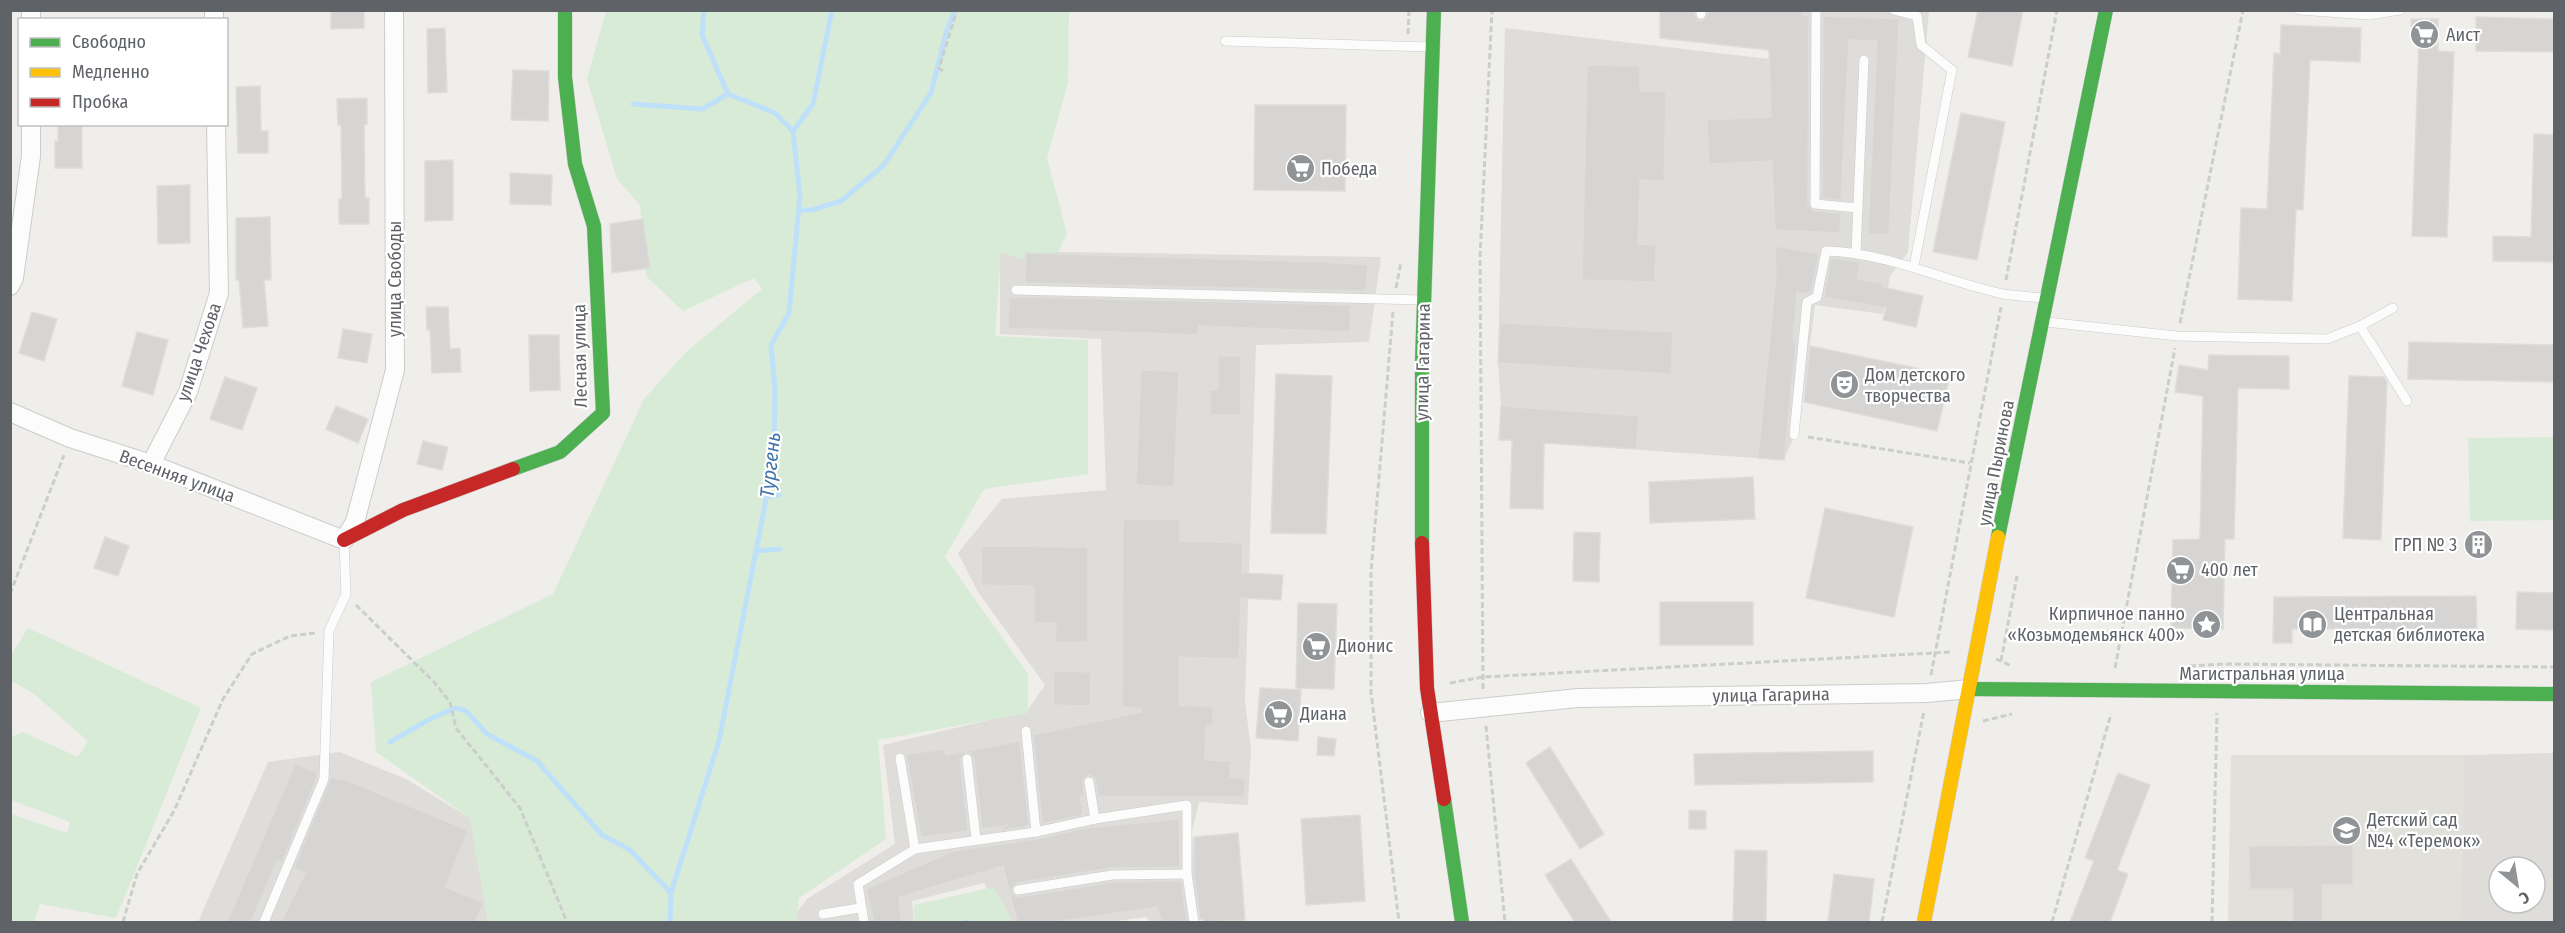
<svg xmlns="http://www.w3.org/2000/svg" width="2565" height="933" font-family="'Fira Sans Condensed',sans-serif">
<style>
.industrial{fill:#dfddda;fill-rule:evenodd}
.education{fill:#e2e0da}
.green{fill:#d8ebd6}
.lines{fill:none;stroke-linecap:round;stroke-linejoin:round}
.stream{stroke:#bfe0f9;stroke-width:5}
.building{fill:#d6d5d3;stroke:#deddd9;stroke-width:1.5}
.lane-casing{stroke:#cbcccc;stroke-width:10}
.street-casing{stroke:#cbcccc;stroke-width:20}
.fast-casing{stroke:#cacacb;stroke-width:15}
.slow-casing{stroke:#cacacb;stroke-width:15}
.jam-casing{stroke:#cacacb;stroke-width:15}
.path{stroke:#cacfcc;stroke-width:3;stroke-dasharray:6 3;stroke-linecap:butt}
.lane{stroke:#fdfcfc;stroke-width:9}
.street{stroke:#fdfcfc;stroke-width:18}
.fast{stroke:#4caf50;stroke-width:14}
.slow{stroke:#ffc107;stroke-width:14}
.jam{stroke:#c62828;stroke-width:14}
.labels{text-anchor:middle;stroke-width:4.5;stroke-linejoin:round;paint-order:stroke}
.poi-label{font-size:18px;fill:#5f6368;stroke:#fff;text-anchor:start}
.street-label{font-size:18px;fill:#5f6368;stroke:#fff}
.water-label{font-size:20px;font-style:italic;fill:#4174aa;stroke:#fff}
</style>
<rect width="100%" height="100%" fill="#efeeea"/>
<g class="industrial">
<polygon points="1660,11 1929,11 1908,252 1890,276 1883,314 1815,305 1800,422 1784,460 1499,440 1501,406 1498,363 1505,28 1769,59 1769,50 1660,38"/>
<polygon points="1000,251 1381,257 1369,342 1256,345 1245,702 1251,750 1248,805 1199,802 1192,832 1199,922 1150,922 1146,917 1109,922 1004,922 984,883 912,901 914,922 790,922 807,899 895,844 883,745 1027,711 1045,685 978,592 958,553 1002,499 1106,490 1101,339 1000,334"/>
<polygon points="340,752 406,779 470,818 488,922 198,922 268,762"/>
<path d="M2554 753V922H2460L2464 755ZM2499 867H2535V903H2499Z"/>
</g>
<polygon class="education" points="2231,755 2464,755 2460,922 2228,922"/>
<g class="green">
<polygon points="606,11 1069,11 1068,83 1047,158 1067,234 1051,266 1001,253 995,336 1088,340 1088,474 984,489 945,557 1028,674 1028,713 878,740 886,839 799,898 797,922 488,922 470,818 376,752 371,682 553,594 644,399 686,352 762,289 754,278 683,311 646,276 640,205 617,179 587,79"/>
<polygon points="2554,437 2554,520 2470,521 2468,438"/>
<polygon points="28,628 201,708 116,918 40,904 34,922 11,922 11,814 67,833 70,822 11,800 11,737 23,732 78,757 88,741 33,693 11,681 11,655"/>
<polygon points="994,887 1013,922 914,922 914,905"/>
</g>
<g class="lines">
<g class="stream">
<polyline points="704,10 702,35 728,94 775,113 793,131"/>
<polyline points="633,104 702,109 728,94"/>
<polyline points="799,210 812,210 841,201 883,166 931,93 946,33 955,10"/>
<polyline points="766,497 779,495"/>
<polyline points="756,551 780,549"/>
<polyline points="390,742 430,719 455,708 466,711 487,734 537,761 602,835 630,850 671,893"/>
<polyline points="670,922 671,893 719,741 765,505 774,447 775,389 771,345 789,313 800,196 793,131 813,104 832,10"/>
<polyline points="965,922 966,922"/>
</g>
</g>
<g class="building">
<polygon points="331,10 364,10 364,28 331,29"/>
<polygon points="1660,10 1694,10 1696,18 1700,21 1706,18 1708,10 1802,10 1802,15 1809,15 1808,205 1814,211 1841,213 1840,233 1775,230 1772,161 1709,164 1707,120 1771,117 1769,50 1660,38"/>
<polygon points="1978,10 2023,10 2012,66 1968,57"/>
<polygon points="1823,16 1899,19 1889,235 1868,234 1877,41 1849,40 1841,200 1822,198"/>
<polygon points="2476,17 2554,19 2554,52 2476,51"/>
<polygon points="2411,19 2438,19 2438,51 2454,52 2447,237 2412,236 2419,40 2412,40"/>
<polygon points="2281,25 2361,28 2360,62 2310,60 2303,210 2296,209 2292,301 2238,299 2241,208 2267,209 2274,53 2280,54"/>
<polygon points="445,28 447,92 428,93 427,29"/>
<polygon points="1587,65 1640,66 1640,91 1666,91 1664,181 1640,180 1638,244 1656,245 1655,282 1582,280"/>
<polygon points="513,70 549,71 548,121 511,120"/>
<polygon points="260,86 261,131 268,131 268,153 238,153 236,87"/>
<polygon points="367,98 367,124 364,125 365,198 369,198 369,224 339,224 339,199 342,199 341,125 338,125 337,99"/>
<polygon points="1255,105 1346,105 1345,191 1254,190"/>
<polygon points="1961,113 2005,122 1977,260 1933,252"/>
<polygon points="58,124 82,124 82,168 55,168 55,141 58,141"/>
<polygon points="2534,134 2554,135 2553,262 2493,261 2493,236 2531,237"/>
<polygon points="453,160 453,220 425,221 425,161"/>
<polygon points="510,173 552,175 551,205 510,204"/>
<polygon points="190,185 190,243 158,244 157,186"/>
<polygon points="270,217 271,280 264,280 268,326 243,328 239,280 236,280 236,218"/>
<polygon points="643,219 650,268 612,273 610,224"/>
<polygon points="1775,246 1819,254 1811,292 1807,294 1797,292 1793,342 1796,343 1784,460 1758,458 1776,276"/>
<polygon points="1026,253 1323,262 1368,265 1366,291 1025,283"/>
<polygon points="1831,258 1860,262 1857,279 1884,284 1883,287 1923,296 1916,327 1883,320 1886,308 1824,297"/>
<polygon points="1024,297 1351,305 1350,332 1199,326 1198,335 1008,328 1009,298"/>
<polygon points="426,307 448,307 450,349 460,348 461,372 432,373 430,330 427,330"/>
<polygon points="32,312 57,319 44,361 19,353"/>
<polygon points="1500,323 1673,332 1671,374 1498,363"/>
<polygon points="343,329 372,334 367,363 338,358"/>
<polygon points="137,332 168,340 153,395 122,386"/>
<polygon points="529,335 559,335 560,390 530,391"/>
<polygon points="2409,342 2554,345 2554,382 2408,379"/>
<polygon points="1810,346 1950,375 1937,431 1804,402"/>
<polygon points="2209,355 2289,356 2289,389 2238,388 2234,539 2225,539 2223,629 2171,628 2173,540 2200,539 2203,396 2175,392 2179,365 2208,370"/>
<polygon points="1218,356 1241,356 1241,415 1210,415 1210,390 1218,390"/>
<polygon points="1141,370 1179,371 1174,487 1136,485"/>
<polygon points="1276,374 1332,376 1326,534 1271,533"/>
<polygon points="2349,376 2384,377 2387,382 2381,540 2343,538"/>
<polygon points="225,377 257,388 242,430 210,419"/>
<polygon points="336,406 368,419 358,443 326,429"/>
<polygon points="1501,406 1639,416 1636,449 1544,443 1543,509 1510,508 1512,440 1499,440"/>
<polygon points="423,441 448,447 442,470 417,464"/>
<polygon points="1753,477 1755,519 1650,523 1649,482"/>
<polygon points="1825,508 1913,527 1894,617 1806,598"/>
<polygon points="1123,519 1180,519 1180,541 1243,543 1242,573 1283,575 1281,600 1241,598 1239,659 1179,657 1179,705 1213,707 1213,726 1206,725 1205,760 1231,761 1230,777 1245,779 1244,797 1098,796 1095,778 1089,775 1083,780 1084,796 1080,796 1083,815 1042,824 1033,735 1142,712 1141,708 1122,707"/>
<polygon points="1574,532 1600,533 1599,582 1573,581"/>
<polygon points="105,537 129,546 118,576 94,568"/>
<polygon points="982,546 1088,547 1088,642 1055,642 1056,623 1034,623 1034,586 981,585"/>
<polygon points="2517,592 2554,593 2554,630 2516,629"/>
<polygon points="2476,596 2477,629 2292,629 2292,643 2273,643 2274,597"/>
<rect x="1660" y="602" width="93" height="43"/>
<polygon points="1298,603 1337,604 1334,689 1296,688"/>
<polygon points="1054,671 1091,672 1090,706 1053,705"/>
<polygon points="1260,688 1301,690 1298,741 1256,738"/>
<polygon points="1318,737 1336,739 1334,756 1317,755"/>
<polygon points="1020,741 1029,826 997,831 1008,825 982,829 974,758 970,753 966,752 960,760 968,831 921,837 906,754 945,749 946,755"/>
<polygon points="1550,747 1604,834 1580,849 1526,763"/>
<polygon points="1873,751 1873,782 1695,785 1694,754"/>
<polygon points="295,764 317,772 317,778 282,863 277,861 251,922 227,922"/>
<polygon points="2118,773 2150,785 2117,870 2128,874 2110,922 2070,922 2094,861 2085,858"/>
<polygon points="331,777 340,780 341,778 468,830 445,887 484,903 475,922 281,922 305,873 294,868"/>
<polygon points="1689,810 1706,811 1706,829 1689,829"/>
<polygon points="1360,815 1365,901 1306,905 1301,819"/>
<polygon points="1179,819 1180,867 1111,868 1017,883 1011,890 1013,895 1019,897 1113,882 1181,881 1187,921 1162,922 1157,907 1055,922 1017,922 1003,866 899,897 901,922 874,922 866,889 953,851 1037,839 1085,828"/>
<polygon points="1238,833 1245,920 1204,922 1203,919 1200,919 1194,874 1194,837"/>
<polygon points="2353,845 2353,884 2322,885 2322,922 2293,922 2293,889 2250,889 2249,846"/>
<polygon points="1735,850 1767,851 1766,922 1733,922"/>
<polygon points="1571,859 1611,922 1575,922 1545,875"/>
<polygon points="1834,874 1874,879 1869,922 1828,922"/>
</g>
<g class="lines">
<defs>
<g id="lane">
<polyline points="1701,10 1701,14"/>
<polyline points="1816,10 1815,204 1858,208"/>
<polyline points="1894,10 1917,16 1921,45 1952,70 1914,266"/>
<polyline points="2299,10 2369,15 2400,10"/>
<polyline points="1225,41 1430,47"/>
<polyline points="1856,252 1864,60"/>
<polyline points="1016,290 1422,300"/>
<polyline points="2046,322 2177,336 2327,339 2360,326 2393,308"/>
<polyline points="2360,326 2407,401"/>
<path d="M1794 435 1807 302 1817 297 1826 251C1890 253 1943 281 2003 294 2017 296 2031 297 2045 298"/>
<polyline points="1026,731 1036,832"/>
<polyline points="900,758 915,849"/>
<polyline points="967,759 976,839"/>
<polyline points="1089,782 1095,819"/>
<polyline points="1018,890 1112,875 1187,874"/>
<polyline points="823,914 860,908"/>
<polyline points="264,922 324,779 329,631 346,594 344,542"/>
<polyline points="864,922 858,884 915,849 1036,832 1095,819 1187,805 1187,874 1194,922"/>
</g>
<g id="street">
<polyline points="214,10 214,20"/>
<polyline points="31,20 31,10"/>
<polyline points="10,286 14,278 31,156 31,124"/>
<polyline points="10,412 70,438 151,464 344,540 355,522 395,370 394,10"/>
<polyline points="151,464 188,392 219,293 216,124"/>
<polyline points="1430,713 1578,698 1927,693 1969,689"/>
</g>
<g id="fast">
<polyline points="513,469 560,452 603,413 594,226 575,164 565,77 565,10"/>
<polyline points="1998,537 2106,10"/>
<polyline points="1422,543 1422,362 1434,10"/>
<polyline points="1969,689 2554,694"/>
<polyline points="1444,799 1462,922"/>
</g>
<polyline id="slow" points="1924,922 1998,537"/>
<g id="jam">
<polyline points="344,540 403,510 513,469"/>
<polyline points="1422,543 1427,688 1444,799"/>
</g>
</defs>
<use href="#lane" class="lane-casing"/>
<use href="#street" class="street-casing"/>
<use href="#fast" class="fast-casing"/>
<use href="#slow" class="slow-casing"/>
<use href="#jam" class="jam-casing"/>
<g class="path">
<polyline points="1408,34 1409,10"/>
<polyline points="943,71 939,68 957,10"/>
<polyline points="2006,280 2057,10"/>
<polyline points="1396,288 1401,262"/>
<polyline points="1393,312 1371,572 1371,692 1399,922"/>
<polyline points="2180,323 2243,10"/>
<polyline points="1808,437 1970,463"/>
<polyline points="10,594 64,455"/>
<polyline points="356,605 434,682 450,702 456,728 520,808 567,922"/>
<polyline points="1996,659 2012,666"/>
<polyline points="2001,661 2017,576"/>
<polyline points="2190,666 2224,664 2554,667"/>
<polyline points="2115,668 2175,348"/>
<polyline points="1931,675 2001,307"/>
<polyline points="1450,683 1483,677 1952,652"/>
<polyline points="1483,689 1480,258 1492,10"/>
<polyline points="1983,721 2012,714"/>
<polyline points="1486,726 1505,922"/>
<polyline points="123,922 137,874 174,811 223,699 252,654 290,636 316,633"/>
<polyline points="1882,922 1924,711"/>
<polyline points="2052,922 2111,714"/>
<polyline points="2212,922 2217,713"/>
</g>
<use href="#lane" class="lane"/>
<use href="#street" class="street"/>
<use href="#fast" class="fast"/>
<use href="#slow" class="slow"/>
<use href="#jam" class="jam"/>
</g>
<defs>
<symbol id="supermarket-disc" viewBox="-11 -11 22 22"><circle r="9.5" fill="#919496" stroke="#fff"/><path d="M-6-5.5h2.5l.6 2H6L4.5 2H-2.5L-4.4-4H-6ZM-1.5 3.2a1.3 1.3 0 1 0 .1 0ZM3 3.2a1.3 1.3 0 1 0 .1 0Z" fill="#fff"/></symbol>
<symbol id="theatre-disc" viewBox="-11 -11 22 22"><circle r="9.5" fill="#919496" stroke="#fff"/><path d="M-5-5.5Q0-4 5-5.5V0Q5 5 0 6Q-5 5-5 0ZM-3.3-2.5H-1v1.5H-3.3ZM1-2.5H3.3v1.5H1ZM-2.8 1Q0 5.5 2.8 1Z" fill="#fff"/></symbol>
<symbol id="building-disc" viewBox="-11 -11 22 22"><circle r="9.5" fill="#919496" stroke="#fff"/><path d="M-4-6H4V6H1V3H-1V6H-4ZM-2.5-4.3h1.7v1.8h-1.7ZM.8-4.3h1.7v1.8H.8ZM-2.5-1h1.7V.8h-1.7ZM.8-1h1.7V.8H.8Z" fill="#fff"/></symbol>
<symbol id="sight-disc" viewBox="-11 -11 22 22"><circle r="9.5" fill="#919496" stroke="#fff"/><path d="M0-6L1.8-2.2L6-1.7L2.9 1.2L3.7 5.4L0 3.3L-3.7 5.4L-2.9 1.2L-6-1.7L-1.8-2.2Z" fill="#fff"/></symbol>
<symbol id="library-disc" viewBox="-11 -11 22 22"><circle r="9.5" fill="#919496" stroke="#fff"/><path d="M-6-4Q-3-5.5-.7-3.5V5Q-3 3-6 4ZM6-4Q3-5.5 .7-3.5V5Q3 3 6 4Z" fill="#fff"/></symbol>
<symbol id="school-disc" viewBox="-11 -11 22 22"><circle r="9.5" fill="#919496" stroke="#fff"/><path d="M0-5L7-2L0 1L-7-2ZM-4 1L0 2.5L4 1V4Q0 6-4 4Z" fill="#fff"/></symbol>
</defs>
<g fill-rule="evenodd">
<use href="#supermarket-disc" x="2408" y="18" width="33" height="33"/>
<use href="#supermarket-disc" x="1284" y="152" width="33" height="33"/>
<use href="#theatre-disc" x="1828" y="368" width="33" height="33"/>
<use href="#building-disc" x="2462" y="528" width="33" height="33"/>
<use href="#supermarket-disc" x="2164" y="554" width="33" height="33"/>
<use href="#sight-disc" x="2190" y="608" width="33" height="33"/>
<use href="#library-disc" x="2296" y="608" width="33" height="33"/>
<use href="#supermarket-disc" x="1300" y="630" width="33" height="33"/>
<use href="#supermarket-disc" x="1262" y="698" width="33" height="33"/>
<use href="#school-disc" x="2330" y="814" width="33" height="33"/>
</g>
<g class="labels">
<g class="poi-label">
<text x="2446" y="41">Аист</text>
<text x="1321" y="175">Победа</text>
<text x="1865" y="381">Дом детского<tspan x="1865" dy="21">творчества</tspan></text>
<text x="2457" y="551" text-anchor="end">ГРП № 3</text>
<text x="2201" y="576">400 лет</text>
<text x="2185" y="620" text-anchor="end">Кирпичное панно<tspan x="2185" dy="21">«Козьмодемьянск 400»</tspan></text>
<text x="2334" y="620">Центральная<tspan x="2334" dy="21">детская библиотека</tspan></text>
<text x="1337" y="652">Дионис</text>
<text x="1300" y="720">Диана</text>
<text x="2367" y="826">Детский сад<tspan x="2367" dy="21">№4 «Теремок»</tspan></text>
</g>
<g class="street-label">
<text transform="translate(395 279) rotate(-90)" y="6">улица Свободы</text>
<text transform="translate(199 352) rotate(-71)" y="6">улица Чехова</text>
<text transform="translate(580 356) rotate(-91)" y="6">Лесная улица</text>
<text transform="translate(1423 362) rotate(-89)" y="6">улица Гагарина</text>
<text transform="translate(1996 463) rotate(-79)" y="6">улица Пыринова</text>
<text transform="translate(177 476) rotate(20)" y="6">Весенняя улица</text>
<text x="2262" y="680">Магистральная улица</text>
<text transform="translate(1771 695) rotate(-1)" y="6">улица Гагарина</text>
</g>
<g class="water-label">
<text transform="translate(770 465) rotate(-84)" y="7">Тургень</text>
</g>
</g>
<rect width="2565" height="933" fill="none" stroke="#5f6368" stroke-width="24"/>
<rect x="18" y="18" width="210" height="108" fill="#ffffff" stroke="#bfc1c3" stroke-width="1.5"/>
<rect x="30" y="38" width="30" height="9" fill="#4caf50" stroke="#bfc1c3" stroke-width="1.5"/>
<text x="72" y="48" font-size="18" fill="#5f6368">Свободно</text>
<rect x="30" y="68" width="30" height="9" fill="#ffc107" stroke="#bfc1c3" stroke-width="1.5"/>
<text x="72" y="78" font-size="18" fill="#5f6368">Медленно</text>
<rect x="30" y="98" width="30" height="9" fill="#c62828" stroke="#bfc1c3" stroke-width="1.5"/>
<text x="72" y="108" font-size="18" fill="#5f6368">Пробка</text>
<g transform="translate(2517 885) rotate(150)"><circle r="28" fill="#ffffff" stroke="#bfc1c3" stroke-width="1.5"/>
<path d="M0-4.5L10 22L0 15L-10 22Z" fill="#919496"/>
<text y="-9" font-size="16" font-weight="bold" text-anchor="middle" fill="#5f6368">С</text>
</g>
</svg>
